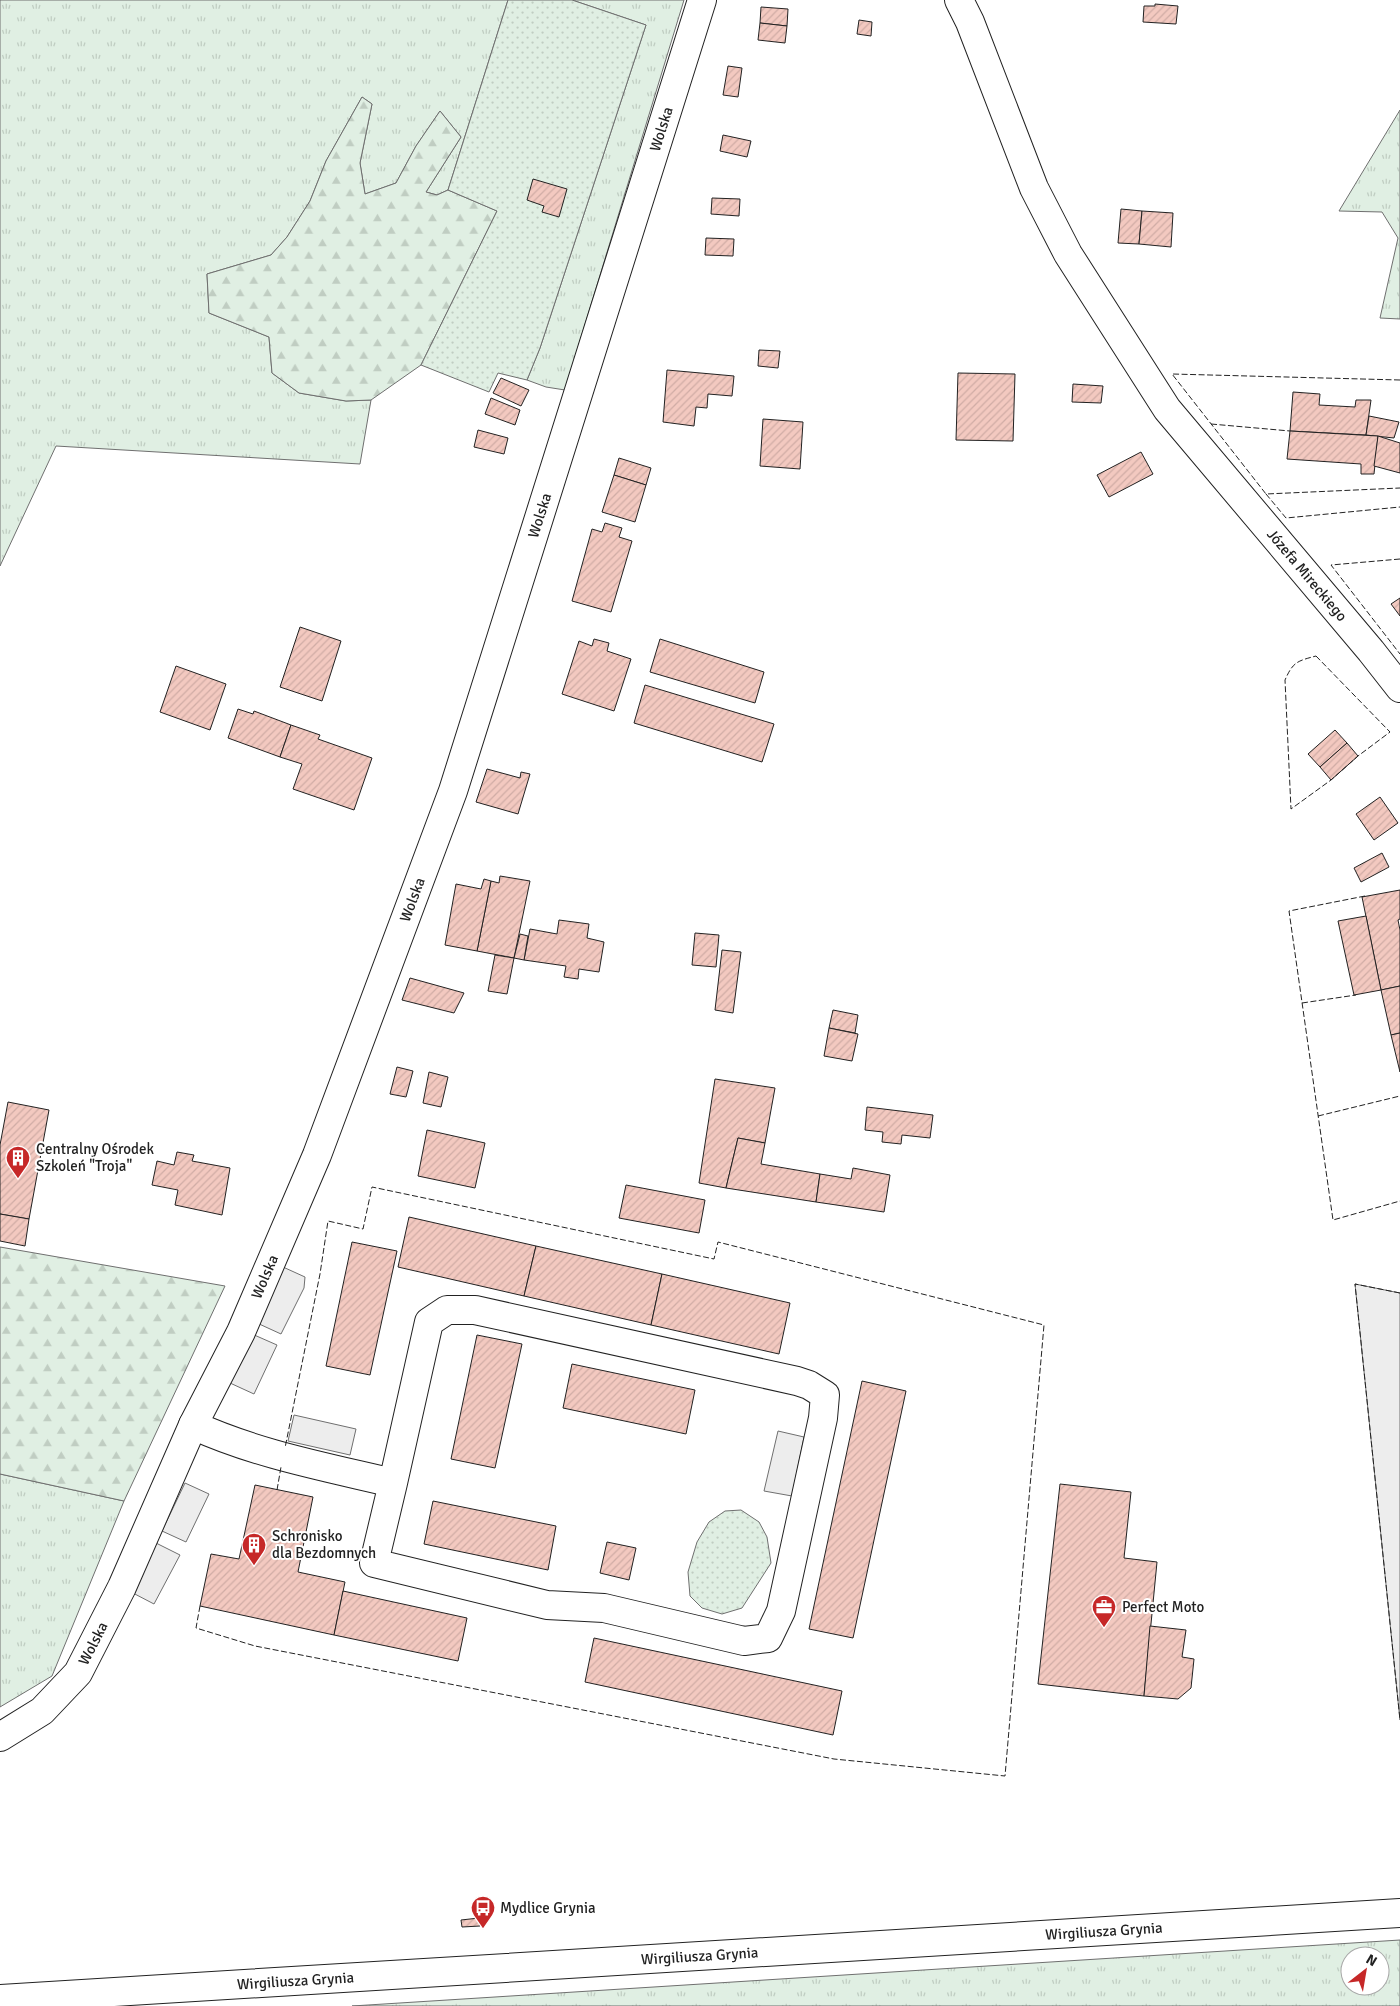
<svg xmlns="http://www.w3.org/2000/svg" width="1400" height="2006" font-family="Signika,sans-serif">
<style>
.grass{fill:url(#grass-tufts);stroke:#6f6f6f;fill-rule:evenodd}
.forest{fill:url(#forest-firs);stroke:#6f6f6f}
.park{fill:url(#park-dots);stroke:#6f6f6f}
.parking{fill:#ededed;stroke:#6f6f6f}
.building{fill:url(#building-hatch);stroke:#222}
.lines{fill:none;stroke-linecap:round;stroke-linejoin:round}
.street-casing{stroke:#222;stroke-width:30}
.street{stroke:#fff;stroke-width:28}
.fence{stroke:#222;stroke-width:1;stroke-dasharray:6 2.5;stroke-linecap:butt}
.labels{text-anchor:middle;stroke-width:4;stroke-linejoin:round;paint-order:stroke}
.street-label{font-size:15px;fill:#222;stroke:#fff}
.poi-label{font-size:15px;fill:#222;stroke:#fff;text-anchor:start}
</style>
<defs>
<pattern id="grass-tufts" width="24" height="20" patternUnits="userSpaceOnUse" patternTransform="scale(1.25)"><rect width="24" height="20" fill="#e0efe3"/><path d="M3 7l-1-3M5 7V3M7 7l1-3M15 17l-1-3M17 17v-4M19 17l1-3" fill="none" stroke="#c0cdc2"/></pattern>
<pattern id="forest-firs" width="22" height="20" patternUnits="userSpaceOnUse" patternTransform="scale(1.25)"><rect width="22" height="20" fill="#e0efe3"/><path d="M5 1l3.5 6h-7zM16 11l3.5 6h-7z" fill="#c0cdc2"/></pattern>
<pattern id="park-dots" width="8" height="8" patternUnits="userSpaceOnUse" patternTransform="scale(1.25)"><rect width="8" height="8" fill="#e0efe3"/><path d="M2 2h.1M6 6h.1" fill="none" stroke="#c0cdc2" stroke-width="1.8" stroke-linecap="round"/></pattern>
<pattern id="building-hatch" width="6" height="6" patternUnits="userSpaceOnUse" patternTransform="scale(1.25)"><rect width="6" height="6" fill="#f3c9c0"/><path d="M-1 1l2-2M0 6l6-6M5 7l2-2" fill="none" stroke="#d0aca5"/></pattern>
</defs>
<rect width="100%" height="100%" fill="#fff"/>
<g class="grass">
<polygon points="0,0 508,0 448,190 437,195 426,192 461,137 440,111 416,146 396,183 365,194 360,163 372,104 362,97 326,161 310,201 287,237 271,255 207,274 209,313 269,337 272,373 299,393 346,401 371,400 360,464 56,446 0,566"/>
<polygon points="572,0 684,0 565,390 546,387 527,380 540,348 646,25"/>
<polygon points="1400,110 1400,319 1380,318 1398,238 1382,212 1339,211"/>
<polygon points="0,1474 124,1501 52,1676 0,1707"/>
<path d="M1400 1940V2006H352ZM1350 1956H1380V1986H1350Z"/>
</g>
<g class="forest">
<polygon points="362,97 372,104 360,163 365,194 396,183 416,146 440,111 461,137 426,192 437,195 448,190 497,211 421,365 371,400 346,401 299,393 272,373 269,337 209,313 207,274 271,255 287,237 310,201 326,161"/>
<polygon points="0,1247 225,1286 124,1501 0,1474"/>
</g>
<g class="park">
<polygon points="508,0 572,0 646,25 540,348 527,380 498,373 489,392 421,365 497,211 448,190"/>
<polygon points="741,1510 759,1522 767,1537 771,1563 742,1608 722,1614 702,1608 690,1596 688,1572 697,1542 709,1522 725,1511"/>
</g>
<g class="parking">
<polygon points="283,1267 305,1277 304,1288 281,1334 257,1323"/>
<polygon points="1355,1284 1400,1293 1400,1720"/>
<polygon points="252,1334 277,1345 254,1394 230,1383"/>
<polygon points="294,1415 356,1429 350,1455 288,1441"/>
<polygon points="778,1431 804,1437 792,1496 764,1491"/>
<polygon points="185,1483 209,1494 186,1542 162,1531"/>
<polygon points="156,1543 180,1555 154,1604 131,1592"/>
</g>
<g class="building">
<polygon points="1155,4 1178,6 1176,24 1143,22 1144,6 1155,6"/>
<polygon points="761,7 788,9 787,26 760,23"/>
<polygon points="859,20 872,22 871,36 857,34"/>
<polygon points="760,23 787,26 785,43 758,40"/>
<polygon points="728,66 742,68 738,97 723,95"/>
<polygon points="723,135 751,141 747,157 720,151"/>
<polygon points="533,179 567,189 559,217 542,212 544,206 527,200"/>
<polygon points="712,198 740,199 739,216 711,214"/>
<polygon points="1121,209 1142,211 1139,244 1118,243"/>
<polygon points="1142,211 1173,213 1171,247 1139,244"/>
<polygon points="706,238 734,239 733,256 705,255"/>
<polygon points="759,350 780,351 778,368 758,366"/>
<polygon points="667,370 734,376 732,396 708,394 707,408 696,407 694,426 663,422"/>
<polygon points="958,373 1015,374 1013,441 956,440"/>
<polygon points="501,378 529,390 521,406 493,393"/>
<polygon points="1073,384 1103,386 1101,403 1072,402"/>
<polygon points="1293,392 1320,394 1319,405 1355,407 1356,400 1371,400 1366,435 1290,431"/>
<polygon points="491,398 520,410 515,425 485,414"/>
<polygon points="1369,416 1399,422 1394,438 1366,435"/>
<polygon points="763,419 803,422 800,469 760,466"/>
<polygon points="478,430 508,438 504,454 474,447"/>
<polygon points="1290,431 1378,436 1374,474 1361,474 1361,464 1287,459"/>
<polygon points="1378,436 1400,443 1400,473 1374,466"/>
<polygon points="1141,452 1153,474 1109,497 1097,475"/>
<polygon points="619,458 651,468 646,485 614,475"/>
<polygon points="614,475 646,485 635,522 602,512"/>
<polygon points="605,523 622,528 619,537 632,541 611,612 572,601 592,529 602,532"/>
<polygon points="1400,598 1400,616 1391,604"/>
<polygon points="300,627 341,641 322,701 280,687"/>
<polygon points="594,639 609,643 607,651 631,659 614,711 562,694 579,641 592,646"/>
<polygon points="660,639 764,672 755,703 650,672"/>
<polygon points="176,666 226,684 210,730 160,712"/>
<polygon points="645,685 774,724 762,762 634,723"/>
<polygon points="238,709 253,714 254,711 291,725 280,757 228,738"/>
<polygon points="291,725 320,735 318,739 372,758 354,810 293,789 302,764 280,757"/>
<polygon points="1335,730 1347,743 1320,767 1308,754"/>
<polygon points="1347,743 1358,756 1331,780 1320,767"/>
<polygon points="487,769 520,778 521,772 530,774 518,814 476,802"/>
<polygon points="1380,797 1398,823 1374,840 1356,814"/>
<polygon points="1382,853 1389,867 1361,882 1354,868"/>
<polygon points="500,876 530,881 514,958 477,951 491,881 499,883"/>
<polygon points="484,879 491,881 477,951 445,945 456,884 481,889"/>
<polygon points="1400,890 1400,919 1398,920 1400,930 1400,986 1381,990 1362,897"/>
<polygon points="1366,916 1381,990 1354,995 1338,921"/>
<polygon points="559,920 589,924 587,938 604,942 599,972 579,969 578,979 564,977 566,966 524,960 530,929 557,934"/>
<polygon points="695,933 719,935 716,967 692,965"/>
<polygon points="520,934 528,936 524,960 514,958"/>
<polygon points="722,950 741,952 733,1013 715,1010"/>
<polygon points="495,955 514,958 507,994 488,991"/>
<polygon points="410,978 464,993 454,1013 402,1000"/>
<polygon points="1400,986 1400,1033 1391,1035 1381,990"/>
<polygon points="833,1010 858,1015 855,1033 829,1028"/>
<polygon points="829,1028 858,1034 852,1061 824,1056"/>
<polygon points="1400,1033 1400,1072 1391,1035"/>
<polygon points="397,1067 413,1071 406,1097 390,1094"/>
<polygon points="429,1072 448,1077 441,1107 423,1103"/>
<polygon points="715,1079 775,1088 765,1143 738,1138 726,1188 699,1183"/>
<polygon points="8,1102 49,1110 29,1219 0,1214 0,1145"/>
<polygon points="867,1107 933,1115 930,1138 902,1135 901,1144 882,1142 883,1132 865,1130"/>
<polygon points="427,1130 485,1143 475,1188 418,1176"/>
<polygon points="738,1138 765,1143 761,1164 820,1174 816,1202 726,1188"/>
<polygon points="177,1152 194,1155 192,1161 230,1168 222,1215 175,1205 178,1190 152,1185 157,1161 174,1165"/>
<polygon points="853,1168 890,1175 884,1212 816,1202 820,1174 851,1179"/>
<polygon points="626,1185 705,1200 699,1233 619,1218"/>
<polygon points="0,1214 29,1219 25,1246 0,1241"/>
<polygon points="409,1217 536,1246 524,1296 398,1267"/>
<polygon points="352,1242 397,1251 370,1375 326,1366"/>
<polygon points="536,1246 662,1274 651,1325 524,1296"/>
<polygon points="662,1274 790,1303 779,1354 651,1325"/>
<polygon points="477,1335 522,1344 495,1468 451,1459"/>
<polygon points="572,1364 695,1390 686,1434 563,1408"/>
<polygon points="862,1381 906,1391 853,1638 809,1629"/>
<polygon points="1060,1484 1131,1492 1124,1558 1157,1562 1144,1696 1038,1684"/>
<polygon points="255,1485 313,1497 298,1572 345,1582 334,1635 200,1606 211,1554 239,1559"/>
<polygon points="433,1501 556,1526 548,1570 424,1544"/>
<polygon points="607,1542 636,1548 629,1580 600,1573"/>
<polygon points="343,1591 467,1618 458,1661 334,1635"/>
<polygon points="1150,1626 1186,1630 1182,1657 1194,1659 1191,1688 1178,1699 1144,1696"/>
<polygon points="594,1638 842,1691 833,1735 585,1682"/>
<polygon points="479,1918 480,1926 462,1927 461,1920"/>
</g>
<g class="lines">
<defs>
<g id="street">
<path id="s1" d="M959 0 970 22 1034 188 1068 254 1167 409 1371 651 1400 688"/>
<path d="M193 1425C256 1454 326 1467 393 1483L429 1322 447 1310H475L797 1381 809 1385 825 1395 823 1418 781 1611 768 1638 744 1641 604 1608 547 1605 374 1563 393 1483"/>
<path id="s2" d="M0 1737 42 1711 78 1673 122 1587 193 1425 241 1332 317 1155 453 791 702 0"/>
<path id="s3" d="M0 1999 1400 1913"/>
</g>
</defs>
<use href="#street" class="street-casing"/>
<use href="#street" class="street"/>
<g class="fence">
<polyline points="1400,380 1172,374 1266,494 1400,488"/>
<polyline points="1211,424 1290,431"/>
<polyline points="1266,494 1286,518 1400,507"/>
<polyline points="1400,559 1331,565 1400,654"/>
<path d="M1316 656 1390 732 1358 756 1331 780 1291 809 1285 680C1293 662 1297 661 1316 656Z"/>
<polyline points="1365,896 1289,911 1333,1220 1400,1201"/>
<polyline points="1302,1003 1356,995"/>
<polyline points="1318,1116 1400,1096"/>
<polyline points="1400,1293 1355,1284 1400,1720"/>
<polyline points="277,1490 281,1467"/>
<polyline points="200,1606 196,1628 255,1646 834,1759 1005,1776 1044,1325 718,1242 714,1259 372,1187 363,1229 328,1221 320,1274 285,1448"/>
</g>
</g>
<defs>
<symbol id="building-pin" viewBox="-11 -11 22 30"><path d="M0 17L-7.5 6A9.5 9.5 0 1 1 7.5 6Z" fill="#c62828" stroke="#fff"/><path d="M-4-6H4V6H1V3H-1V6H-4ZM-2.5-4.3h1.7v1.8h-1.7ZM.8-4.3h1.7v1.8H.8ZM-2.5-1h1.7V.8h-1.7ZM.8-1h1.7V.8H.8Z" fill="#fff"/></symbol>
<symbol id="office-pin" viewBox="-11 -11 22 30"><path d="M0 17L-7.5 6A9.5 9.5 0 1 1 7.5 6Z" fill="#c62828" stroke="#fff"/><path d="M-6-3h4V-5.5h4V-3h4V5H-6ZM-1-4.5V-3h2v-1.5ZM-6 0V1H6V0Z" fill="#fff"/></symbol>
<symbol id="bus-pin" viewBox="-11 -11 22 30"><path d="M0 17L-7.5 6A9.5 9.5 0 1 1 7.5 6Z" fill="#c62828" stroke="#fff"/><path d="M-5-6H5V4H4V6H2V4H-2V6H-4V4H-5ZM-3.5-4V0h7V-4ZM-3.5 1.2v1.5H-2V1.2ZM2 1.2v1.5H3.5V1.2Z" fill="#fff"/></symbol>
</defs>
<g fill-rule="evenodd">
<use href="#building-pin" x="4" y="1144" width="28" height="38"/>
<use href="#building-pin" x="240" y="1531" width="28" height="38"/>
<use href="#office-pin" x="1090" y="1593" width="28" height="38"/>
<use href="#bus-pin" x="469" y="1894" width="28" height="38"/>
</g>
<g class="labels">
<g class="street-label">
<text dy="5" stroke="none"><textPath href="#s2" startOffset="1755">Wolska</textPath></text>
<text dy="5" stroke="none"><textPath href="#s2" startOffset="1350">Wolska</textPath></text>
<text dy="5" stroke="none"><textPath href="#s1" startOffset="678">Józefa Mireckiego</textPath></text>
<text dy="5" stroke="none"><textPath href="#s2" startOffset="945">Wolska</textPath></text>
<text dy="5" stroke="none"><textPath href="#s2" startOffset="540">Wolska</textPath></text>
<text dy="5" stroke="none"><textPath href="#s2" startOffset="135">Wolska</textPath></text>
<text dy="5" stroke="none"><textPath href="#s3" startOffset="1106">Wirgiliusza Grynia</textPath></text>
<text dy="5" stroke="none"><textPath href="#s3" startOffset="701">Wirgiliusza Grynia</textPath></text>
<text dy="5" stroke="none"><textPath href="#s3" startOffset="296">Wirgiliusza Grynia</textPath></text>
</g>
<g class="poi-label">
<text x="36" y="1154">Centralny Ośrodek<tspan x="36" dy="17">Szkoleń "Troja"</tspan></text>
<text x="272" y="1541">Schronisko<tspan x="272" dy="17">dla Bezdomnych</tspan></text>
<text x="1122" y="1612">Perfect Moto</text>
<text x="500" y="1913">Mydlice Grynia</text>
</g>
</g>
<g transform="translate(1365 1971) rotate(31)"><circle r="24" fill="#ffffff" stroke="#a7a7a7"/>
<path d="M0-4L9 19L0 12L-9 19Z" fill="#c62828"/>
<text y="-8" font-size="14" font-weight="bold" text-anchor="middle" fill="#222222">N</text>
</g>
</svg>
